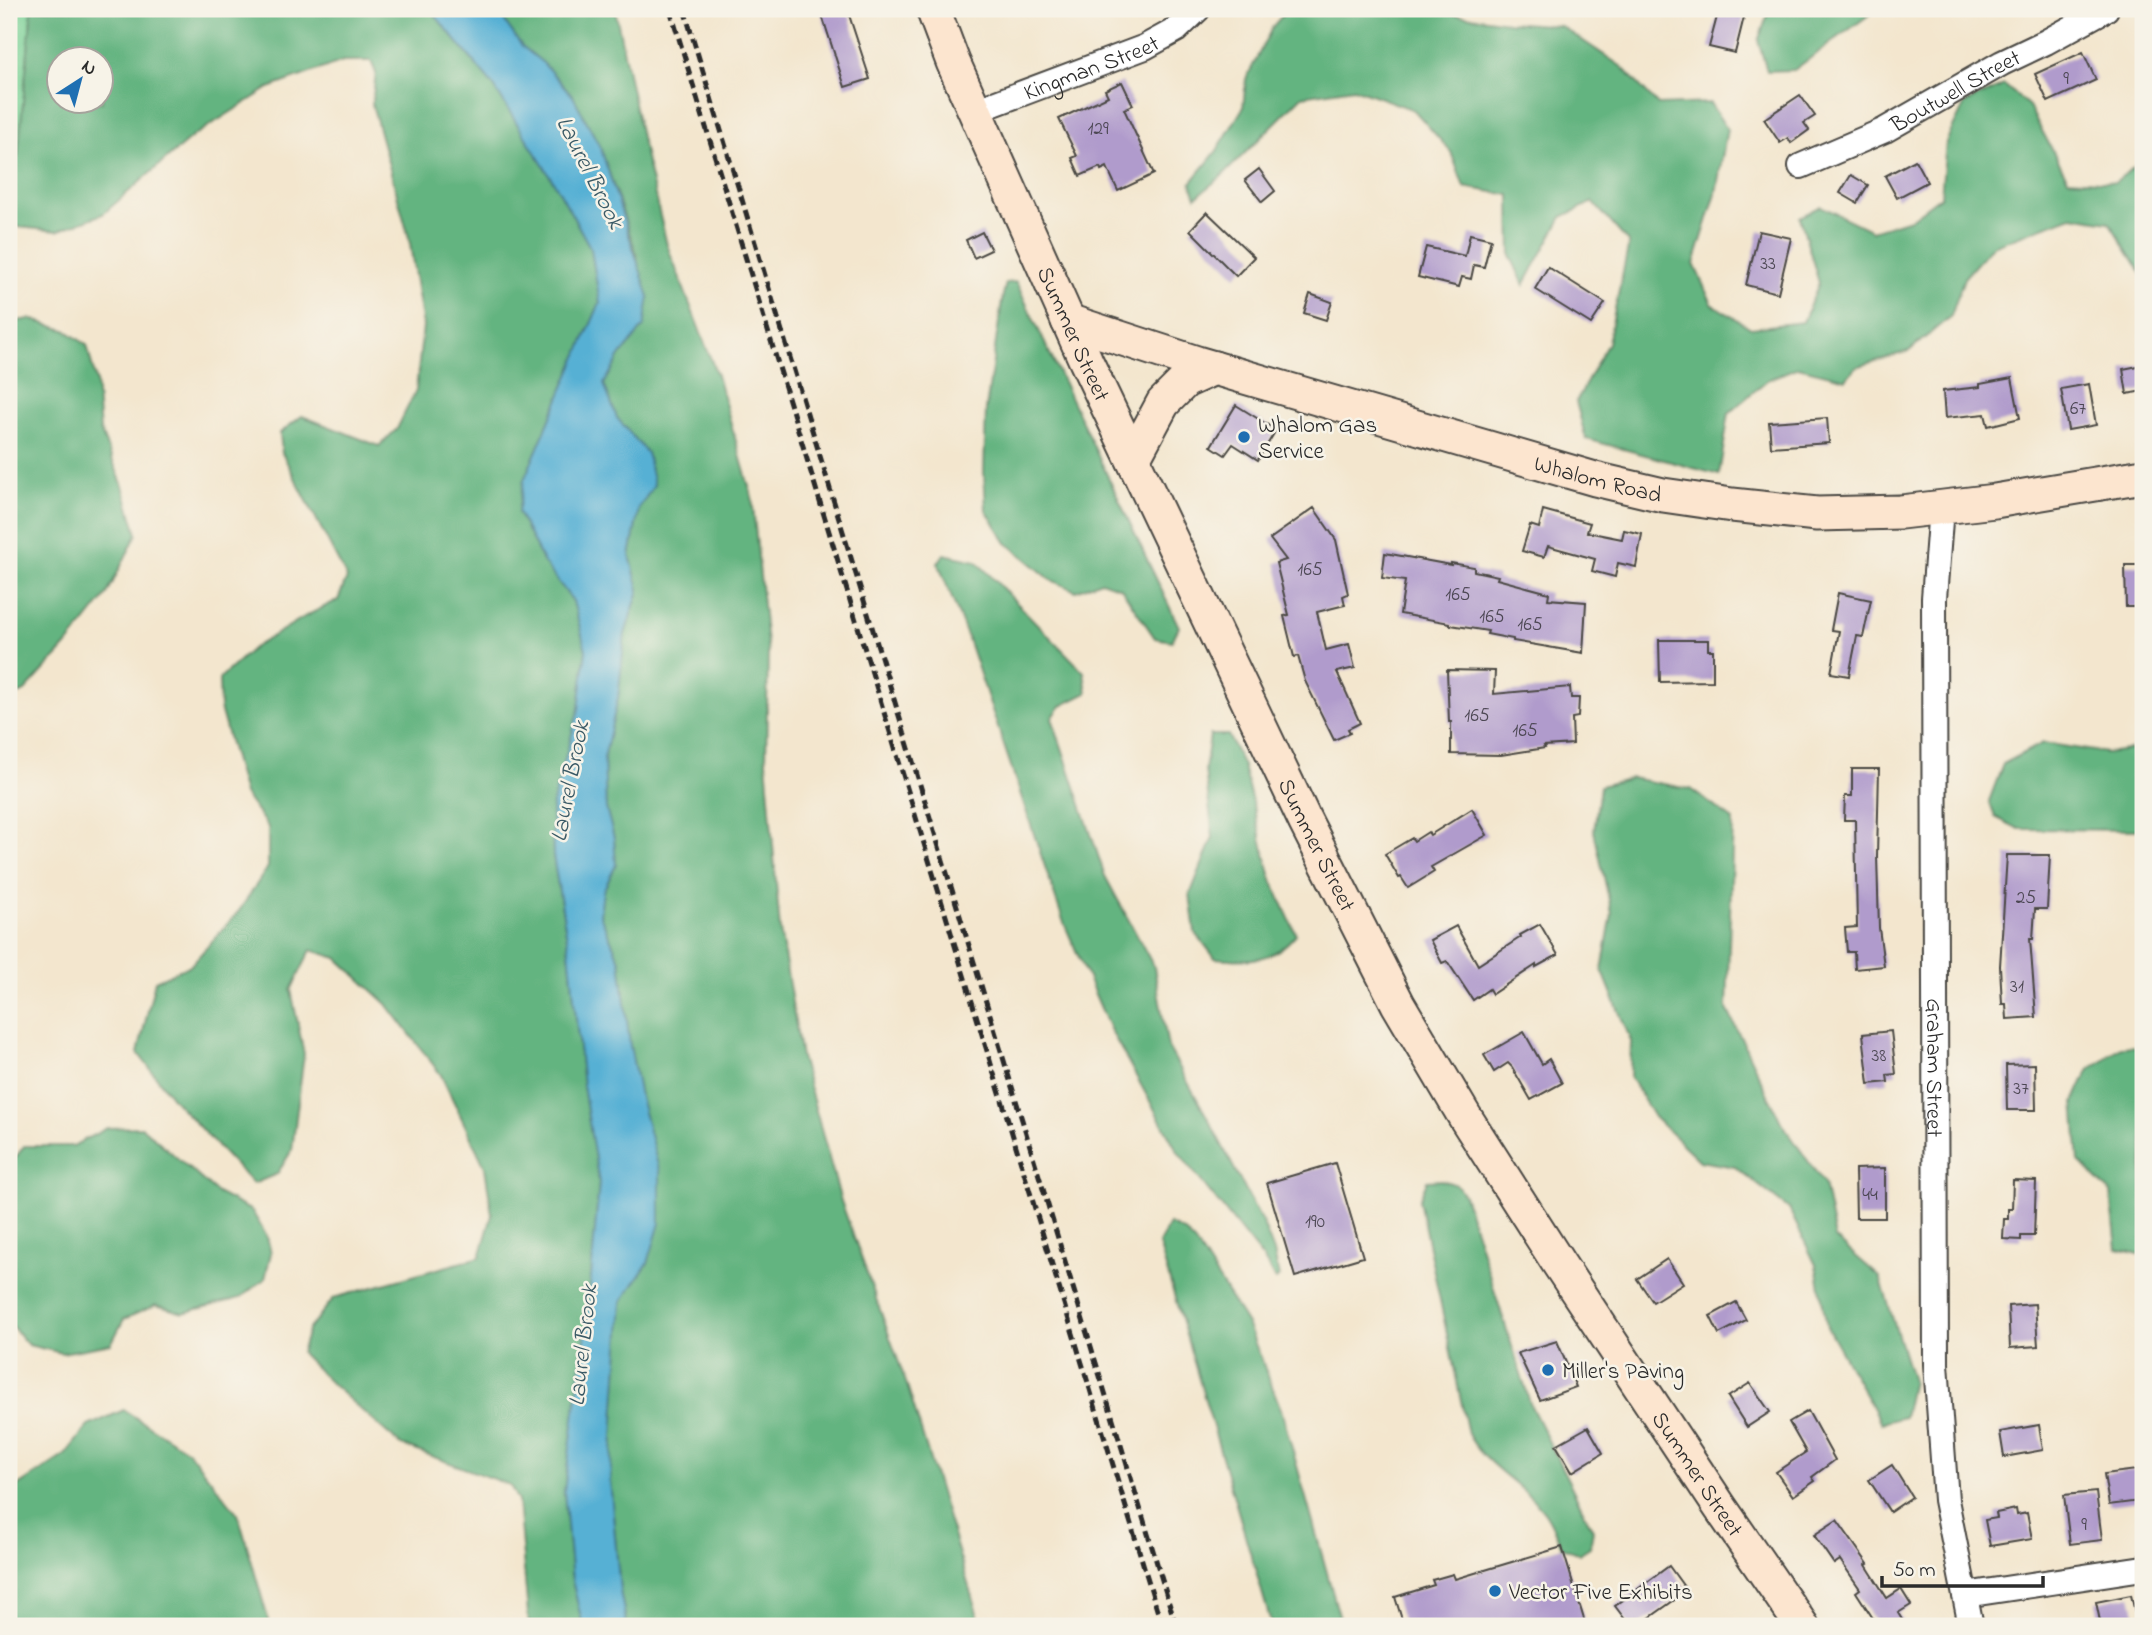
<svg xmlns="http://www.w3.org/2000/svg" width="2152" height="1635" font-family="'Indie Flower',sans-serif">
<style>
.green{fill:#7ad297;stroke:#527e61;stroke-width:2}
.forest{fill:#63b480;stroke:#477056;stroke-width:2;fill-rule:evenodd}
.water{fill:#56b0d4;stroke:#406e80;stroke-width:2}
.building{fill:#b09bcc}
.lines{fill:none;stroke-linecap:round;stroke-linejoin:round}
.street-casing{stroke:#494743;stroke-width:28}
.secondary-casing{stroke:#494743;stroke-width:37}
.street{stroke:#fff;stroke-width:24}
.secondary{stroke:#fce5cf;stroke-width:33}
.rail{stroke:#2b2b2b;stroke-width:5;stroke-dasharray:10 5;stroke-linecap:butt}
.poi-dot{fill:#1f6fb2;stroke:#f7f3e8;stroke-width:2.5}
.labels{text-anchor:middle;stroke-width:5;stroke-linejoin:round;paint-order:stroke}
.number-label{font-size:19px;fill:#4c4753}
.street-label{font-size:23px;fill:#2b2b2b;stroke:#f7f3e8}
.poi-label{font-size:23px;fill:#2b2b2b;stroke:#f7f3e8;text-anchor:start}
.water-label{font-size:24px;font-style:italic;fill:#3a5a66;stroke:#f7f3e8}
</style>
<rect width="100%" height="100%" fill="#f7f3e8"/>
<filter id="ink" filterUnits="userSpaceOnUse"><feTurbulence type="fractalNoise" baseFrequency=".0143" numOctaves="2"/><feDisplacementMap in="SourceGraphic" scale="14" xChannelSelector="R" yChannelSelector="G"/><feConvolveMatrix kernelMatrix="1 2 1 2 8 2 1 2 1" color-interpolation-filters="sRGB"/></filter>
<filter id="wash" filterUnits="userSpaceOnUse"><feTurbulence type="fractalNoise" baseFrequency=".00686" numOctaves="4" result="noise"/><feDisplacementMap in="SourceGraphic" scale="28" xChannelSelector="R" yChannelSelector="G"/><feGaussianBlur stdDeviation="1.57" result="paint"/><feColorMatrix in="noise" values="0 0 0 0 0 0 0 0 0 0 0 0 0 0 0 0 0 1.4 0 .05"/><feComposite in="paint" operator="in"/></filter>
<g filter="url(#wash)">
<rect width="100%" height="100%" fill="#f3e6ce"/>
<polygon class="green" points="9,9 32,9 18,156 9,167"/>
<g class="forest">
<path d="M32 9H430L493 85 558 189 591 249 600 303 524 480 518 512 544 563 573 601 586 650 579 709 552 806 553 856 569 951 583 1086 599 1183 587 1324 564 1491 572 1580 583 1626H529L518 1501 510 1485 401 1445 334 1386 301 1353 308 1330 334 1298 480 1257 492 1215 485 1167 441 1075 386 1003 337 958 311 950 291 990 304 1054 292 1150 277 1174 253 1184 174 1100 138 1053 155 981 191 965 239 911 268 867V827L244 794 220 708 219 679 253 648 306 616 338 600 347 578 282 453 280 433 302 416 379 446 397 429 416 390 423 326 409 238 372 104 376 73 371 61H343L269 88 193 136 103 214 57 231 9 226V167L18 156ZM60 60H102V102H60Z"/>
<polygon points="496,9 615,9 641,137 667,245 717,375 752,497 768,654 766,761 780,930 801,1057 841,1201 908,1388 981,1626 627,1626 620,1591 610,1481 622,1300 648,1263 660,1174 640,1097 630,1046 620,961 600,915 603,891 616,865 614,838 606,808 604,758 618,698 625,634 639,590 630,556 639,508 654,485 647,453 617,418 604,384 620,356 644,326 637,255 601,149 573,96 543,63 522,46"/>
<polygon points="1288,9 1448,9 1452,14 1508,22 1561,26 1622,67 1658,105 1710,103 1727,129 1716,193 1694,264 1712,304 1751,328 1803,322 1819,283 1800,217 1821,206 1872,231 1910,219 1941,196 1946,142 1965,103 2004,85 2028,105 2068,179 2115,182 2143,160 2143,275 2109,222 2072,216 1992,246 1964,278 1951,316 1909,351 1856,367 1846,379 1798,367 1767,380 1729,413 1719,475 1586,439 1576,402 1608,343 1629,243 1593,202 1562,217 1524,285 1511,257 1510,195 1464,187 1451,152 1414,110 1354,88 1302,96 1223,175 1196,197 1191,183 1216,152 1243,108 1246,79 1273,26"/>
<polygon points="1770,9 1877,9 1794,70 1767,71 1758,41"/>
<polygon points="1016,282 1179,627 1172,641 1155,638 1121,588 1101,581 1076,591 1051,580 1007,543 986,510 984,472 986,408 1003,295 1006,283"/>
<polygon points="30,319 65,330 87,345 96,381 100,430 123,486 137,534 106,596 66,646 25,691 9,699 9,322"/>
<polygon points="944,554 976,561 1084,672 1087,693 1061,706 1052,718 1105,876 1154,967 1168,1047 1210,1122 1263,1224 1274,1252 1279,1277 1276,1280 1264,1260 1178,1152 1110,1029 1064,923 967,636 938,563"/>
<path d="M1210 735H1228L1243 766 1271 878 1296 934C1272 963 1250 961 1215 958L1195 932 1190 895 1213 837 1205 770Z"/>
<polygon points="2043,743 2107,753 2143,748 2143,830 2019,829 1995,817 1989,801 2003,764"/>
<polygon points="1631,778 1690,789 1733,820 1727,1009 1781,1122 1824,1184 1835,1238 1880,1277 1912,1381 1904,1417 1881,1423 1827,1327 1816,1265 1789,1209 1735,1167 1700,1161 1654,1117 1630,1077 1631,1041 1602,970 1612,914 1594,831 1600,786"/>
<polygon points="2143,1046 2143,1255 2117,1249 2111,1193 2079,1161 2074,1102 2088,1071 2121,1047"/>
<polygon points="142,1127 217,1193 252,1211 267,1237 271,1253 265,1279 240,1298 183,1313 156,1305 124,1319 111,1344 62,1353 28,1345 10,1324 9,1319 9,1167 24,1146 73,1146 107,1128"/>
<path d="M1442 1180 1457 1185 1464 1195 1531 1406 1593 1530 1590 1547 1579 1554 1562 1547C1557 1536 1552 1523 1545 1513 1523 1483 1485 1467 1468 1434L1419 1200 1427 1181Z"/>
<polygon points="1169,1224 1184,1231 1199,1248 1248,1326 1281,1409 1342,1626 1272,1626 1159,1244"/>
<polygon points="124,1410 188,1451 238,1514 270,1626 9,1626 9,1492 65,1455 88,1426"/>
</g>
<polygon class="water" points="430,9 496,9 522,46 543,63 573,96 601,149 649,297 644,326 620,356 604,384 617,418 647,453 654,485 639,508 630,556 639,590 625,634 618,698 604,758 606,808 614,838 616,865 603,891 600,915 620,961 630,1046 640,1097 660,1173 660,1223 648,1263 622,1301 610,1481 620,1591 627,1626 583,1626 572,1580 564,1491 587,1324 599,1183 583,1086 569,950 553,856 552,805 579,709 586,650 573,601 544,563 518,512 524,480 600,303 591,249 558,189 493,85"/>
<g id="blocks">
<g class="building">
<polygon points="820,9 847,9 870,79 845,87"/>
<polygon points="1719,9 1746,9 1735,53 1709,47"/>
<polygon points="2083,52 2096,80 2048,102 2035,74"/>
<polygon points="1122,82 1133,105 1124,109 1154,174 1118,191 1107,167 1101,170 1100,167 1080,176 1072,158 1077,156 1059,119 1108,96 1105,90"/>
<polygon points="1800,95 1815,116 1804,123 1809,130 1791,143 1788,138 1780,143 1764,119"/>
<polygon points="1915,160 1927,182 1897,198 1885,176"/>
<polygon points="1259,169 1275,191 1262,202 1245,180"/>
<polygon points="1851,175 1868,185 1857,203 1840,193"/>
<polygon points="1207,212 1254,257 1236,276 1190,230"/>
<polygon points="1759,231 1791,238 1778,293 1746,285"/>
<polygon points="982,232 991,250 974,258 966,240"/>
<polygon points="1470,234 1491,239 1484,267 1474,265 1471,279 1462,277 1459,287 1418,277 1426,247 1465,256"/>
<polygon points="1548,267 1605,303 1591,324 1535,289"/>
<polygon points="1310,294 1332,302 1326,320 1304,313"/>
<polygon points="2143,365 2143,391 2127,394 2123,369"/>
<polygon points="2012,378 2020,418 1988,426 1985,414 1945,418 1943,391 1980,387 1980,384"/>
<polygon points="2089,384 2096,425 2068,430 2061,389"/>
<polygon points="1236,405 1276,430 1258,460 1233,444 1225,455 1211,446"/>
<polygon points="1827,418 1829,443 1771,447 1769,422"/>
<polygon points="1314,508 1336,540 1348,594 1343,596 1345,605 1317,612 1326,650 1349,644 1355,668 1337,672 1360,723 1348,729 1350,733 1334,740 1305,681 1298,656 1294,657 1284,616 1289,615 1276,563 1286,560 1270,539"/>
<polygon points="1543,510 1590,523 1587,532 1622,539 1624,530 1642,534 1636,567 1618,563 1615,577 1592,571 1595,559 1548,546 1544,557 1522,551 1530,525 1539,528"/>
<polygon points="1385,553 1451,565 1451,563 1474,567 1474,571 1498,576 1497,579 1549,593 1548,599 1586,602 1583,653 1513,641 1513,639 1487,634 1488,631 1450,625 1450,623 1400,614 1405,581 1382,578"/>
<polygon points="2125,565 2143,565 2143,607 2126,607"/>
<polygon points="1838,593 1871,600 1863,637 1857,636 1849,676 1831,673 1839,631 1831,630"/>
<polygon points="1659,640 1708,640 1708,650 1713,650 1713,681 1660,682"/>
<polygon points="1447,670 1495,671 1494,694 1570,687 1571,698 1579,698 1578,717 1572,718 1573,744 1544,746 1545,748 1501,755 1451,754 1451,722 1449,722"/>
<polygon points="1852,769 1879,769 1877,856 1879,928 1884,966 1855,969 1854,952 1847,952 1845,928 1857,927 1855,820 1844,820 1845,796 1852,796"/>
<polygon points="1472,809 1487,835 1431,867 1434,872 1408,888 1401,877 1399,878 1385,854 1412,838 1414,841 1428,832 1430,835"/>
<polygon points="2007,855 2050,855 2047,909 2035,909 2033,939 2030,939 2036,1017 2007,1019 2006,1004 2002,1004 2000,966"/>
<polygon points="1540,924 1558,955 1536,967 1536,965 1492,994 1489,989 1473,1000 1447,961 1442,963 1430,940 1456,926 1478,965 1521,937 1520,935"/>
<polygon points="1891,1031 1896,1074 1887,1075 1888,1082 1869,1084 1863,1034"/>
<polygon points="1524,1032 1542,1064 1549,1059 1562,1083 1531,1100 1512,1067 1508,1063 1494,1072 1484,1055"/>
<polygon points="2035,1064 2036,1110 2007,1110 2006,1065"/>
<polygon points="1335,1163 1363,1257 1295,1277 1267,1183"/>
<polygon points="1885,1168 1885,1218 1856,1218 1855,1169"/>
<polygon points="2013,1180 2036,1181 2034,1236 2021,1236 2021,1240 2003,1239 2004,1219 2008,1219 2008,1209 2012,1209"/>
<polygon points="1667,1259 1683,1283 1653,1302 1637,1279"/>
<polygon points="1736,1302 1746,1320 1719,1334 1710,1316"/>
<polygon points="2035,1304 2038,1346 2010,1348 2008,1306"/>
<polygon points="1557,1341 1576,1387 1540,1400 1518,1353"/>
<polygon points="1750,1383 1770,1412 1747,1427 1728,1397"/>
<polygon points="1808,1411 1835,1460 1812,1477 1815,1481 1793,1496 1776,1472 1806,1452 1789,1422"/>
<polygon points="2039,1425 2043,1450 2004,1457 2000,1432"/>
<polygon points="1588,1427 1603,1453 1572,1472 1556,1445"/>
<polygon points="1892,1465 1912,1497 1890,1512 1869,1480"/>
<polygon points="2136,1470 2140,1501 2109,1505 2104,1474"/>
<polygon points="2096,1492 2102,1540 2070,1544 2064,1495"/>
<polygon points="2016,1509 2017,1515 2027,1513 2032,1539 1990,1546 1985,1520 1997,1518 1996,1513"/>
<polygon points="1837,1520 1868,1564 1866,1565 1887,1598 1901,1589 1911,1605 1898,1613 1906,1626 1878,1626 1856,1592 1860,1589 1840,1560 1834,1564 1814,1535"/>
<polygon points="1562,1547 1586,1626 1404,1626 1395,1597 1434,1585 1432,1580 1453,1574 1455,1579"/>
<polygon points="1669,1566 1687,1591 1638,1626 1630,1626 1615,1606"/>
<polygon points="2131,1595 2137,1621 2101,1626 2096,1602"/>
</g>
</g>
</g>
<g filter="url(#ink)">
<use href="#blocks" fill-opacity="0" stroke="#494743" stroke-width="2"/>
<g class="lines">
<defs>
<g id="street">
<path id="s1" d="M975 111 1145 47 1176 30 1198 9"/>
<path id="s2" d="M1801 166 1885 130 2002 63 2046 42 2106 9"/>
<path id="s3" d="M1941 508 1934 598 1936 1364 1946 1500 1971 1626"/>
<polyline points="1965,1595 2143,1568"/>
</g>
<g id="secondary">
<path id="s4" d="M933 9 953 62 1086 361 1305 821 1398 1004 1465 1117 1559 1264 1720 1507 1802 1626"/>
<path id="s5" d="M1068 321 1197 363 1595 479 1663 495 1732 505 1817 514 1901 512 1995 501 2143 476"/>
<polyline points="1133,459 1163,403 1185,381 1214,368"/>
</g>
</defs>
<use href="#street" class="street-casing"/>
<use href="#secondary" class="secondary-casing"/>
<use href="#street" class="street"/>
<use href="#secondary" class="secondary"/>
<g class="rail">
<polyline points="670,9 1162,1626"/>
<polyline points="684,9 1176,1626"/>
</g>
</g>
</g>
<g class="poi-dot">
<circle cx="1244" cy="437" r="7"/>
<circle cx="1548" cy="1370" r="7"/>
<circle cx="1495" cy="1591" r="7"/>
</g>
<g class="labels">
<g class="number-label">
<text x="2066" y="84">9</text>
<text x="1098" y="134">129</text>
<text x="1768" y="269">33</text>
<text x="2078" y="414">67</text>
<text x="1310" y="575">165</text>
<text x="1458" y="600">165</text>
<text x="1492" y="622">165</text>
<text x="1530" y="630">165</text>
<text x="1477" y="721">165</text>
<text x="1525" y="736">165</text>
<text x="2026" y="903">25</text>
<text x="2017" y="992">31</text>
<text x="1879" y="1061">38</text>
<text x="2021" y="1094">37</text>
<text x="1870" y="1200">44</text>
<text x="1315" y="1227">190</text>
<text x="2084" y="1530">9</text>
</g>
<g class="street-label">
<text dy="8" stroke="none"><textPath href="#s1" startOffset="124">Kingman Street</textPath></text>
<text dy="8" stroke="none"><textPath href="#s2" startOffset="172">Boutwell Street</textPath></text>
<text dy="8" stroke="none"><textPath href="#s4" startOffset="354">Summer Street</textPath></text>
<text dy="8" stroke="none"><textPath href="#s5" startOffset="553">Whalom Road</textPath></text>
<text dy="8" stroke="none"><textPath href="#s4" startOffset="920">Summer Street</textPath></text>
<text dy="8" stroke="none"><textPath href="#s3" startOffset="560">Graham Street</textPath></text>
<text dy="8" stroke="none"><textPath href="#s4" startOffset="1656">Summer Street</textPath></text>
</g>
<g class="poi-label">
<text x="1258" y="432">Whalom Gas<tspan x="1258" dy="26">Service</tspan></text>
<text x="1562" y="1378">Miller's Paving</text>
<text x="1509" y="1599">Vector Five Exhibits</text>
</g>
<g class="water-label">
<text transform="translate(591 172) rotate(63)" y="8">Laurel Brook</text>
<text transform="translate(569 781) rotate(-79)" y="8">Laurel Brook</text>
<text transform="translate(582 1345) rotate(-84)" y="8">Laurel Brook</text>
</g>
</g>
<rect width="2152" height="1635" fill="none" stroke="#f7f3e8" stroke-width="35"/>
<g transform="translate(80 80) rotate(36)"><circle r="33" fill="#f7f3e8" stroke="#a5a39c" stroke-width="2"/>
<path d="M0-5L12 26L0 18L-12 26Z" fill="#1f6fb2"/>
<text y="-10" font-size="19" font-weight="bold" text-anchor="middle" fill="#2b2b2b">N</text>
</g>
<path d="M1882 1576v10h161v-10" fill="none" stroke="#2b2b2b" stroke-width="3.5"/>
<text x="1893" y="1576" font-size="21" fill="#2b2b2b" stroke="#f7f3e8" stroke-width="5" paint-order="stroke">50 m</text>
</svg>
